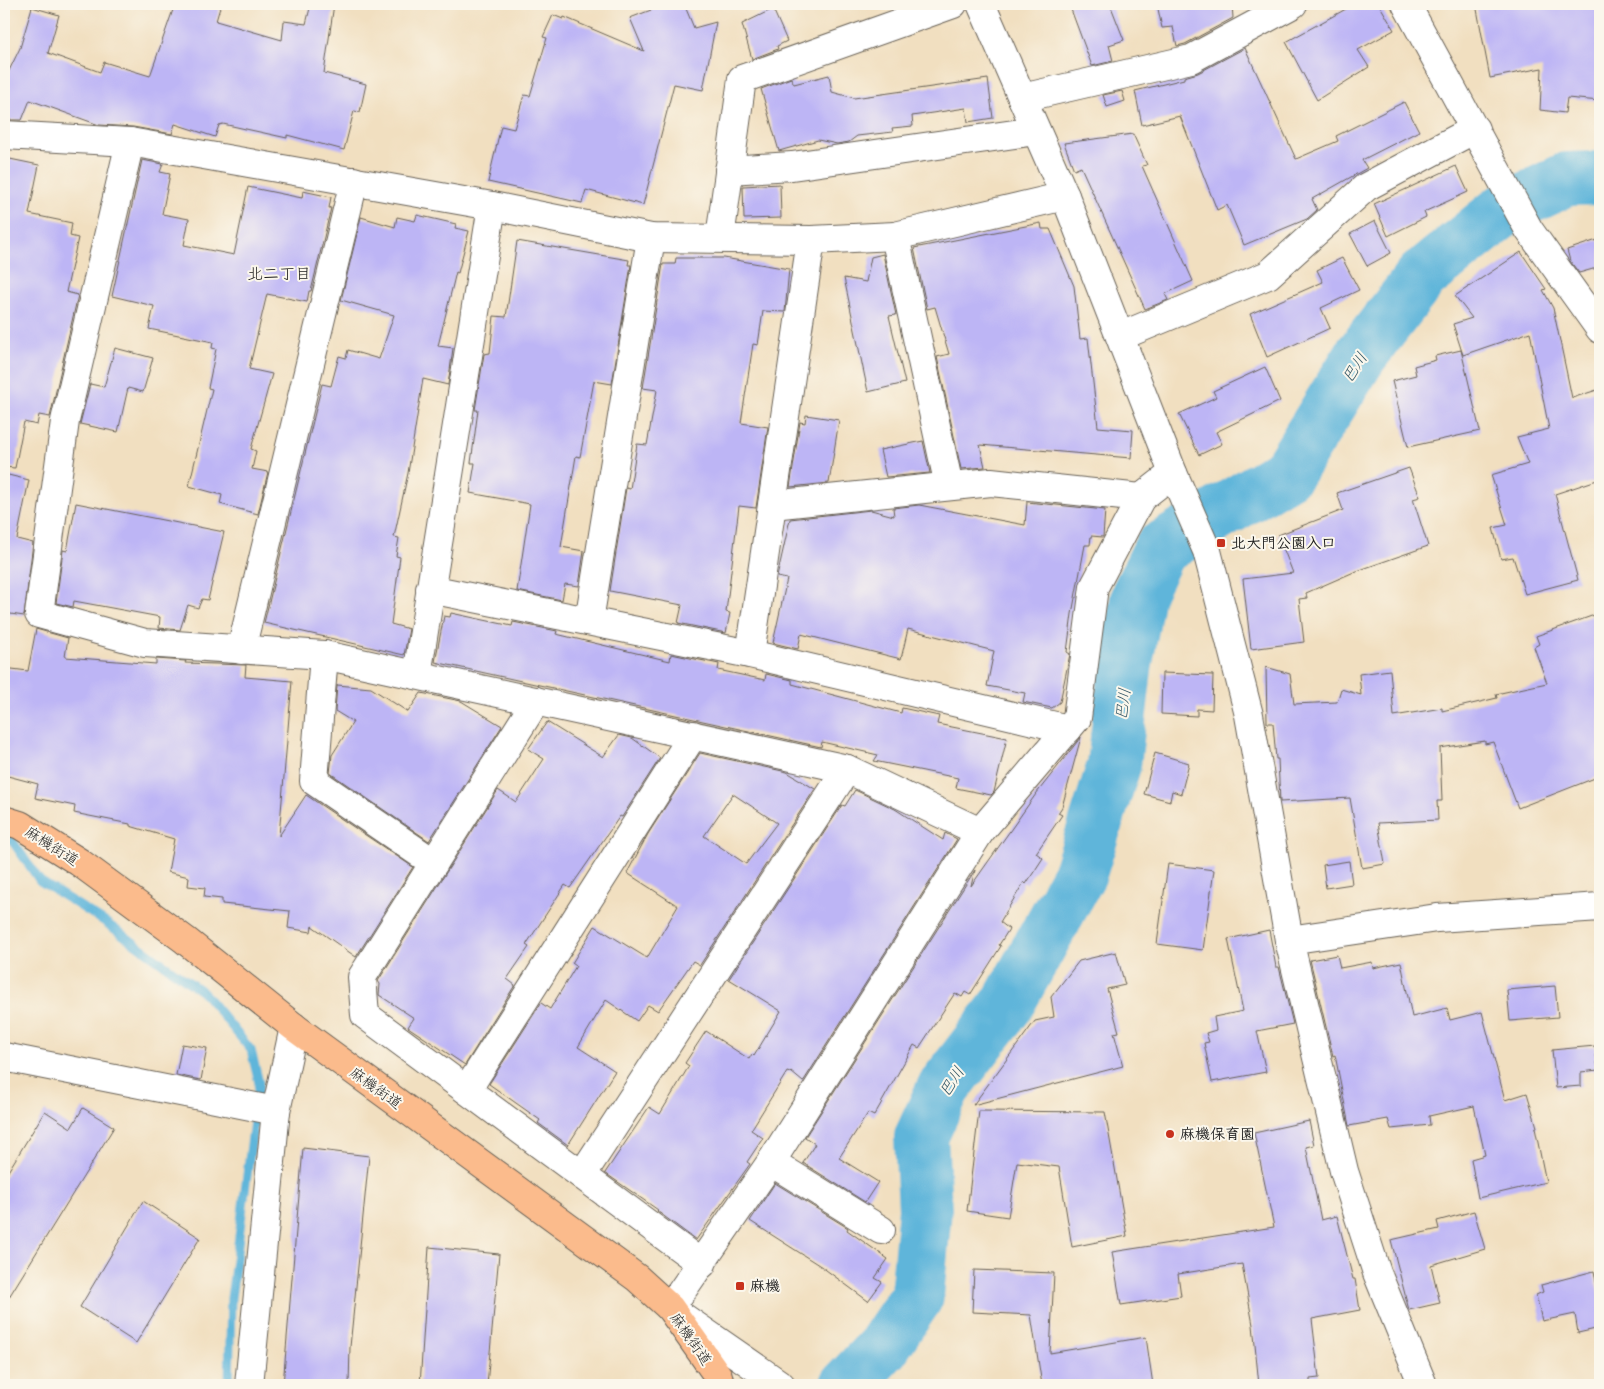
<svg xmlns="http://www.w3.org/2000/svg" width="1604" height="1389" font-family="'Architects Daughter','Klee One',sans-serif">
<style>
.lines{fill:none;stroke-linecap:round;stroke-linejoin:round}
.stream{stroke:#5eb5da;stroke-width:9}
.river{stroke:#5eb5da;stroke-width:54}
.building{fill:#bdb5f5;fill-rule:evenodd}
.street-casing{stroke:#676055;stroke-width:30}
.primary-casing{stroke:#676055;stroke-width:30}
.street{stroke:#fff;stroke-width:28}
.primary{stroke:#fbbb8c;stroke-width:28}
.poi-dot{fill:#c8321e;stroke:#fbf7ec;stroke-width:2}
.labels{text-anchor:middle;stroke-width:4;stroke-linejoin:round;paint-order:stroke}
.poi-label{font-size:15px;font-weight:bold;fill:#1c1c1c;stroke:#fbf7ec;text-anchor:start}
.street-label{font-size:15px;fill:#1c1c1c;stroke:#fbf7ec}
.neighbourhood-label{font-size:16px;fill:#1c1c1c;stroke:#fbf7ec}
.water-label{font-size:16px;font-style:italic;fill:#365968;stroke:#fbf7ec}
</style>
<rect width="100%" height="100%" fill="#fbf7ec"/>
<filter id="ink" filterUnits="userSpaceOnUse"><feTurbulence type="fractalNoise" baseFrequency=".02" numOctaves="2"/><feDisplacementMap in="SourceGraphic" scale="10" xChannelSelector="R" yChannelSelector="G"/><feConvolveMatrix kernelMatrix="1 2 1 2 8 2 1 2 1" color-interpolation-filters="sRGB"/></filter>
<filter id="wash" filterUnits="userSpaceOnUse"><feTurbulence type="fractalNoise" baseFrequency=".0096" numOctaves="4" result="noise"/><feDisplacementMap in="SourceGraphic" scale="20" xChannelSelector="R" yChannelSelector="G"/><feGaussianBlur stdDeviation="1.12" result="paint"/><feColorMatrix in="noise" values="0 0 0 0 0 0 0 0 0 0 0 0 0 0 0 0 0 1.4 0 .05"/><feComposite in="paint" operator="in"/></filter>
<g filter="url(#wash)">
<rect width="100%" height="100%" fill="#f1dfc0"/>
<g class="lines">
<polyline class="stream" points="4,829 40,881 105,922 204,993 251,1050 259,1083 231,1298 229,1385"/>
<polyline class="river" points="847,1385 883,1347 917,1296 925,1209 921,1137 944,1087 1007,1005 1080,873 1114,765 1125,669 1138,594 1160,549 1288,472 1361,355 1422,276 1504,210 1567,179 1600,178"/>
</g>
<g id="blocks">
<g class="building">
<polygon points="175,4 221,4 216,21 282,40 284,21 306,24 311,4 334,4 324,73 366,84 360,112 354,111 344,150 287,135 287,138 223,124 219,125 215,137 175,124 172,134 133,127 99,125 30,100 22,120 4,120 4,81 20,48 32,7 59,15 48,53 100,72 104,62 150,76"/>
<polygon points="649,4 684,4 694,28 716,22 703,90 674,84 643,205 586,190 582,203 488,182 501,126 514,129 524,95 530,96 547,38 543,37 553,15 563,19 564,17 644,51 630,18 651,10"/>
<polygon points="1069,4 1110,4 1124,40 1109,45 1113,61 1092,66"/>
<polygon points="1157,4 1232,4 1233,18 1185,44 1177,46 1173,27 1162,28"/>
<polygon points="1355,4 1379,4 1394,30 1358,50 1369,67 1317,100 1286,42"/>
<polygon points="1476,4 1544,4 1600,8 1600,101 1567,98 1565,113 1540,110 1542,68 1490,78"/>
<polygon points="773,9 787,41 777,46 778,49 752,59 742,24"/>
<polygon points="1245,48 1296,159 1338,141 1336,136 1404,102 1419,131 1362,160 1367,168 1312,199 1317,210 1307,219 1244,245 1227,205 1217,210 1180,116 1142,125 1135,91 1184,79 1184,77 1198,73"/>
<polygon points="829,75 832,92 854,98 988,79 993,118 968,122 966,108 912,116 913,126 892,128 893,132 857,136 849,142 837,144 818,140 779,151 761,89 791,78 794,84"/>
<polygon points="1122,91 1125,101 1107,107 1103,95"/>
<polygon points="1133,134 1147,165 1142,166 1193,281 1165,294 1168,300 1145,309 1081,167 1074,170 1064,143"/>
<polygon points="4,151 8,151 5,158 39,165 29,214 72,223 70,236 78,238 66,292 78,295 50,417 39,415 37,425 24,422 15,468 4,467"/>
<polygon points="142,160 163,164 160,172 170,174 162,214 189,219 184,245 234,255 248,187 302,198 303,191 331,197 329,208 331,208 311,291 309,291 307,302 267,294 249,369 272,374 251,449 256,451 252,469 268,472 258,514 220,504 222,495 189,486 212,389 208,388 216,349 212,348 213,342 149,329 154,306 112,296"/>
<polygon points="1456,166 1468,192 1424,212 1426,217 1388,236 1374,204"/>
<polygon points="780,184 781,218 744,219 743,186"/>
<polygon points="417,215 456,224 455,228 469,231 458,273 456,272 438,346 453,348 448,385 423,379 408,473 394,537 399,538 396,556 400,557 391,624 409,629 404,655 264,623 322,384 331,386 339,356 346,358 348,350 379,359 394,315 341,300 361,217 395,227 397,217 415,221"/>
<polygon points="1375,221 1391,253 1367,266 1350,234"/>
<polygon points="1041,223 1042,229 1050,229 1074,286 1080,339 1088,338 1098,427 1133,430 1131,458 980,445 985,467 961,469 937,357 949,354 935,307 927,309 914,248"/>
<polygon points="1600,239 1600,267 1579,273 1570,261 1567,250"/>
<polygon points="517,241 629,260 628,265 631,265 612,384 594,381 580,457 576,456 561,547 584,551 579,586 565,584 562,600 517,591 530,504 470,493 475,463 471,463 478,410 475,410 484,354 490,353 494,316 506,317"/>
<polygon points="1521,252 1546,289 1543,290 1553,308 1572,398 1600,389 1600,479 1555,494 1578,580 1525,594 1513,557 1501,559 1493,528 1507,525 1491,475 1528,464 1517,437 1549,429 1530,332 1463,355 1453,324 1472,318 1455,296"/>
<polygon points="883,254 896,315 889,316 905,383 868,392 844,278 866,282 871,257"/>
<polygon points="676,258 724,258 789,269 785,312 763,311 758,345 753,344 741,423 768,427 756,508 739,506 726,612 730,613 726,633 678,623 682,605 610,591 626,488 630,489 637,444 647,445 657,390 643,388 663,264 675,264"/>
<polygon points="1342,258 1359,290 1321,308 1330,328 1267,357 1250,314 1323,282 1317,270"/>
<polygon points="115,348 153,358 143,392 128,388 118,432 80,424 90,384 104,387"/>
<polygon points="1461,350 1480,431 1408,447 1392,381 1416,375 1414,366 1436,360 1435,356"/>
<polygon points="1265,367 1280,401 1216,432 1222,444 1199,455 1179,414 1216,397 1213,391"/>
<polygon points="806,415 839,420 829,483 790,487 800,422 805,423"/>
<polygon points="923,441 930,473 886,477 880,450"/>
<polygon points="1409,468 1420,497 1413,499 1428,546 1354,572 1306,593 1307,598 1299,599 1304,642 1251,649 1243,579 1293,573 1278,535 1343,510 1337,493"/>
<polygon points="4,474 29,480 17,539 33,543 24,616 4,613"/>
<polygon points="1027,502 1105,510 1103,537 1091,536 1090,545 1085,545 1072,614 1067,652 1070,654 1060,702 1052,708 1023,702 1025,693 987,686 994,651 908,629 901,659 801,634 798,649 773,643 787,579 777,577 790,519 871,510 894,516 893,508 919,505 1025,525"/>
<polygon points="76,503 224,532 208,600 202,599 198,608 188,605 180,630 159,628 160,617 74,601 73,607 56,603 63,550 67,551"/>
<polygon points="451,613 512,626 513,622 557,631 556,634 670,661 671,654 719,664 718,670 765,680 766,674 792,680 792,684 901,713 902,708 939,716 937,724 1007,738 994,792 991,795 956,788 958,778 874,761 878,755 822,742 821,747 435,662 444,616 450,617"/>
<polygon points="1600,613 1600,776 1518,808 1493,742 1485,744 1485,741 1440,748 1442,801 1437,801 1438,820 1378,823 1385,864 1362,868 1350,798 1280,802 1278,759 1276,759 1273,723 1267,723 1266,667 1290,674 1294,704 1337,702 1341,689 1361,695 1359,674 1390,670 1394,716 1442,708 1442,711 1497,698 1496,694 1547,683 1534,647 1539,644 1536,636"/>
<polygon points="36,629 68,638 65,657 156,664 156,659 186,661 185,663 246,665 245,677 292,681 279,836 306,795 413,867 356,957 312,926 311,932 288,928 290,911 222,904 222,899 204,897 205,888 188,886 189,877 168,872 174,839 130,826 130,824 74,813 75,806 35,798 38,784 4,775 4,668 28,671"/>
<polygon points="1162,673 1213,675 1212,710 1197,709 1197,716 1161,714"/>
<polygon points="337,685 371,688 408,712 421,693 461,701 502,726 429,841 330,773 332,755 353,722 335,711"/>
<polygon points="547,722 603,757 619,735 632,738 660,758 622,817 620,816 570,888 565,885 526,945 529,947 507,979 515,985 465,1065 408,1027 414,1018 379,995 380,984 378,981 498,790 516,802 544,759 528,749"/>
<polygon points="1081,737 1062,807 1058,813 1062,815 1036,853 1043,858 1026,884 1024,882 1000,922 1009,929 999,945 1001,946 970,995 965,992 962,997 955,993 919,1048 914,1045 874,1116 868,1113 839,1158 878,1182 865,1202 803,1163 815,1144 805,1137 975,870 971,886 1036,794"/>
<path d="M700 753 787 772 815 789 702 962 700 965 693 961 658 1011 648 1005 637 1021 606 1000 578 1047 615 1071 568 1145 538 1123 540 1120 489 1084 541 1003 550 1009 576 966 572 963 595 926 647 958 678 906 627 873 648 834ZM733 794 777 823 746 864 704 836Z"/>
<polygon points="1155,753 1189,763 1181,794 1172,791 1170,801 1144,794"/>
<polygon points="855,790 895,809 943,840 945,833 957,839 803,1082 791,1072 790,1073 787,1072 751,1130 763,1138 747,1162 750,1164 696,1240 657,1211 658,1210 605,1173 649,1107 660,1114 689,1066 685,1063 706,1031 749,1059 752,1054 754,1056 781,1011 729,979 842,805 845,806"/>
<polygon points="1349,861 1352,884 1326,888 1323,865"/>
<polygon points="1168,864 1214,870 1203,950 1157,944"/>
<polygon points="1269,930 1276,967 1279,967 1293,1024 1257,1031 1266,1072 1212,1082 1204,1043 1209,1042 1206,1033 1216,1030 1214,1017 1243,1011 1228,939"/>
<polygon points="1116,952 1125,985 1107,989 1119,1032 1114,1033 1123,1066 973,1105 1035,1021 1054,1017 1051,997 1079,961"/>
<polygon points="1337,955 1340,968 1372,962 1373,968 1401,962 1412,1017 1447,1008 1450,1020 1482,1012 1505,1100 1527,1093 1537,1127 1535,1128 1546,1182 1478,1198 1471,1159 1485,1155 1474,1106 1429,1116 1430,1125 1391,1129 1388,1119 1349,1126 1335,1055 1333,1056 1310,960"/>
<polygon points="1555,986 1558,1017 1510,1021 1507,990"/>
<polygon points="182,1044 207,1048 201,1080 176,1075"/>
<polygon points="1595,1046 1598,1070 1581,1072 1581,1086 1556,1088 1552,1050"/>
<polygon points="83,1108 114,1127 4,1305 4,1178 45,1111 71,1128"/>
<polygon points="979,1111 1105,1112 1127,1236 1072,1247 1059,1167 1017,1162 1008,1217 967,1211"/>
<polygon points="1309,1121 1314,1145 1306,1147 1321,1220 1337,1216 1353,1279 1355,1279 1360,1310 1312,1319 1319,1378 1310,1379 1310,1385 1259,1385 1253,1325 1242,1264 1178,1274 1181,1296 1121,1305 1112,1252 1274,1227 1254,1133"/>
<polygon points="303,1148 369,1156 350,1347 349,1385 283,1385"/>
<polygon points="775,1183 848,1228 847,1230 888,1259 875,1278 882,1282 868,1301 822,1267 750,1221"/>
<polygon points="143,1201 200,1238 136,1343 80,1307"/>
<polygon points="1474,1211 1485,1249 1431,1265 1440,1303 1409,1310 1391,1240 1439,1229 1437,1221"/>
<polygon points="429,1247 499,1254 487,1385 420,1385"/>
<polygon points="974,1270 1054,1273 1050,1353 1146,1337 1153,1385 1042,1385 1031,1315 972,1312"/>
<polygon points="1594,1271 1600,1303 1600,1328 1578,1333 1575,1314 1542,1321 1536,1295 1543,1292 1541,1285"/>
</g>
</g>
</g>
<g filter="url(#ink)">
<use href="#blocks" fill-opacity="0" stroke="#676055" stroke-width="1"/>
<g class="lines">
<defs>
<g id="street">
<polyline points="981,4 1065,196 1173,473 1207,551 1249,715 1289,940 1344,1171 1377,1273 1423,1385"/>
<polyline points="1406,4 1529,230 1600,329"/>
<polyline points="1022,98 1191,59 1293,4"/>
<polyline points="4,135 130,142 492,206 651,238 811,240 895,236 1065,196"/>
<polyline points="130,142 65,421 39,614 145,643 324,655 847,769 980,832"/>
<polyline points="729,170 792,166 1036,131"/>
<polyline points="895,236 949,486"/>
<polyline points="720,238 742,79 953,4"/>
<polyline points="1121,336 1268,275 1366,187 1475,129"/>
<polyline points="772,505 991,482 1141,498"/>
<polyline points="430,589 750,654 1068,729"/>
<polyline points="589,621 651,238"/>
<polyline points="241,650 354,181"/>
<polyline points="750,654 811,240"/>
<polyline points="324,655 314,781 434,863"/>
<polyline points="417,675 492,206"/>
<polyline points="536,701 362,977 365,1015 702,1264"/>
<polyline points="1289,940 1437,918 1600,907"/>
<polyline points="4,1057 276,1111"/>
<polyline points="467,1090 693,735"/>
<polyline points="771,1162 881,1230"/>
<polyline points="582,1175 847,769"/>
<polyline points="249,1385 276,1111 294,1027"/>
<polyline points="781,1385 670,1308 771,1162 980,832 1077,718 1094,587 1141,498 1173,473"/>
</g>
<polyline id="primary" points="4,820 20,825 79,862 185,940 294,1027 637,1278 670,1308 718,1376 720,1385"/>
</defs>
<use href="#street" class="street-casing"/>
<use href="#primary" class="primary-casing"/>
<use href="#street" class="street"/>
<use href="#primary" class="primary"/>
</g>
</g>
<g class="poi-dot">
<rect x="1216" y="538" width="10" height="10" rx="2.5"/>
<circle cx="1170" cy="1134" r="5"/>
<rect x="735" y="1281" width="10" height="10" rx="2.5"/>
</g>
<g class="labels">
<g class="poi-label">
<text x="1231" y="548">北大門公園入口</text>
<text x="1180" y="1139">麻機保育園</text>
<text x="750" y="1291">麻機</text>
</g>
<g class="street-label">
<text transform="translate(52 846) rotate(32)" y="5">麻機街道</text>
<text transform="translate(376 1088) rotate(36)" y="5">麻機街道</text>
<text transform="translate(691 1339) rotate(55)" y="5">麻機街道</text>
</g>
<g class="neighbourhood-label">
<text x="279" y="279">北二丁目</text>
</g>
<g class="water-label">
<text transform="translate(1354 367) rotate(-57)" y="6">巴川</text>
<text transform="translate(1122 704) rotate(-82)" y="6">巴川</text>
<text transform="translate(951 1081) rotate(-57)" y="6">巴川</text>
</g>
</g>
<rect width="1604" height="1389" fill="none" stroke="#fbf7ec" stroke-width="20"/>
</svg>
